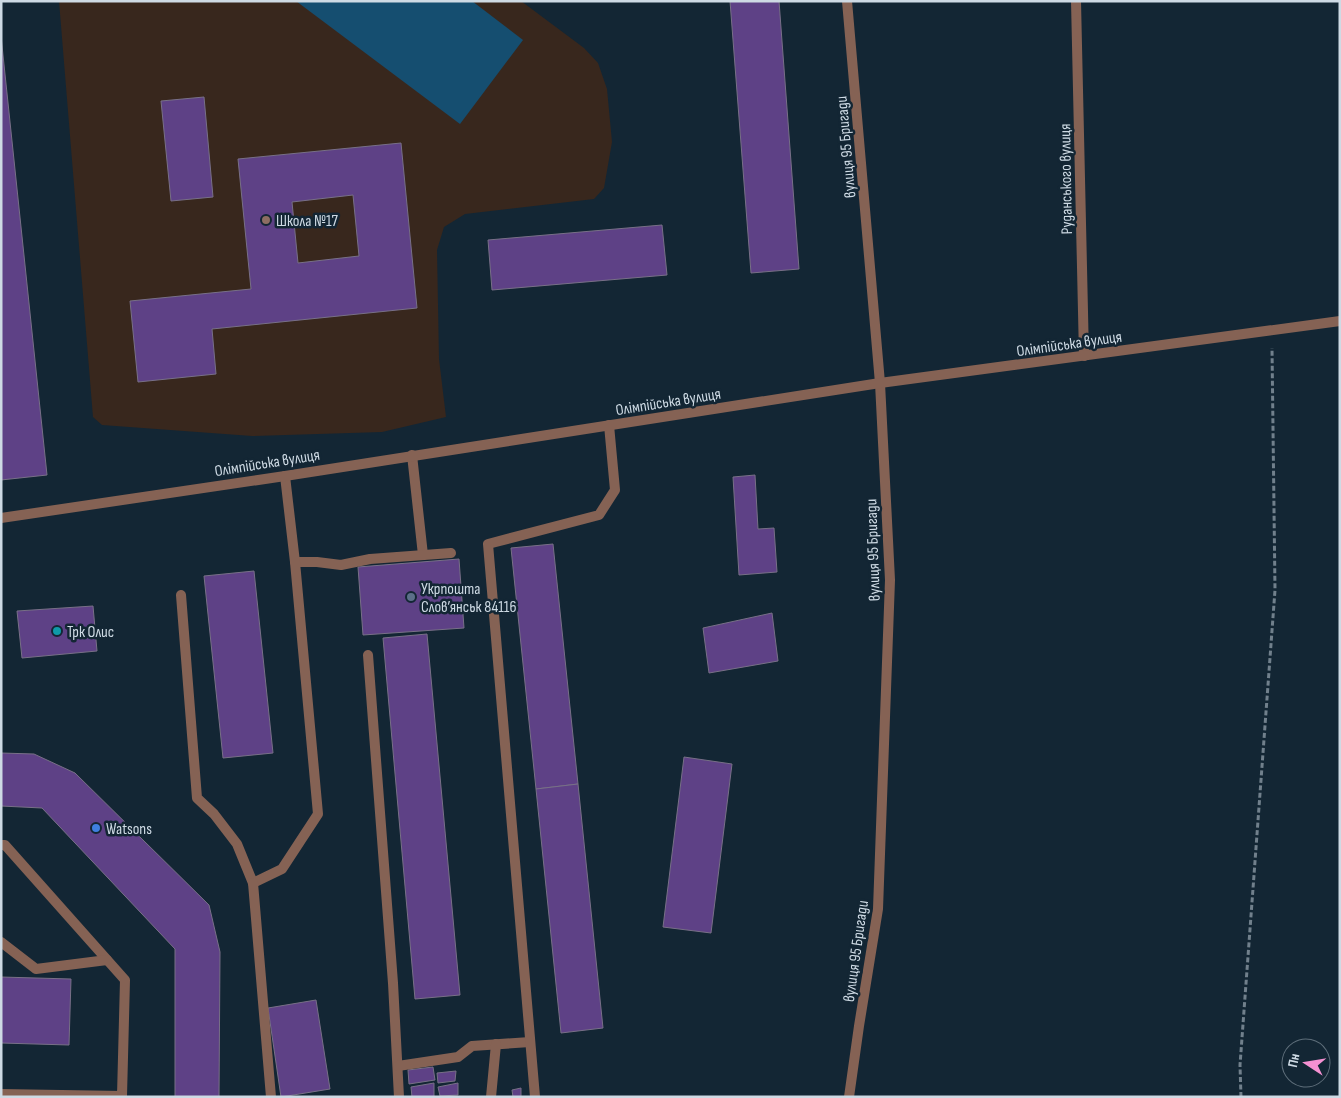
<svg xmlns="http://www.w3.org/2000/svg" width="1341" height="1098" font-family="'Sofia Sans Condensed',sans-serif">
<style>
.education{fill:#38271d}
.green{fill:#154e70}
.building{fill:#5e4186;stroke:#787087;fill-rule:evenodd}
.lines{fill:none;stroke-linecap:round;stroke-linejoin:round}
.path{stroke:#71808c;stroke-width:3;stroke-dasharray:5 2.5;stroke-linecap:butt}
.lane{stroke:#856254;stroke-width:10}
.street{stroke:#856254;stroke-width:10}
.education-dot{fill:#8d6e63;stroke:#132634;stroke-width:2}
.service-dot{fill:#5c6f8a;stroke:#132634;stroke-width:2}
.culture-dot{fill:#0f9aa8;stroke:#132634;stroke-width:2}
.shop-dot{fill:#3f7fe0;stroke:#132634;stroke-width:2}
.labels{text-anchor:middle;stroke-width:5;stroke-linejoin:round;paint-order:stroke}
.street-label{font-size:16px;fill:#cedae4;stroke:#132634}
.poi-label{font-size:16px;fill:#cedae4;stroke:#132634;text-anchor:start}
</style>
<rect width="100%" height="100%" fill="#132634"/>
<polygon class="education" points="59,1 521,1 584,48 598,63 607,89 612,142 604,188 594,199 465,214 444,227 437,250 439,359 446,417 382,432 252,436 102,425 93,417"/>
<polygon class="green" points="296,1 472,1 523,40 460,124"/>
<g class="building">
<polygon points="730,1 779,1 799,269 751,273"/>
<polygon points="1,36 47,475 1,480"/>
<polygon points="204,97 213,197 171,201 161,101"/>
<path d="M401 143 417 308 212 329 216 374 138 382 130 301 251 289 238 159ZM353 195 359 256 298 263 292 202Z"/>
<polygon points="662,225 667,275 492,290 488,240"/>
<polygon points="755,475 758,529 774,528 777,572 739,575 733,477"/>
<polygon points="553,544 578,784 536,789 511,548"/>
<polygon points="459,559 464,628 363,635 358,567"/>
<polygon points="254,571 273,753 223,758 204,576"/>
<polygon points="93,606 97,651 22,658 17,611"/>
<polygon points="772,613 778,661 709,673 703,628"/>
<polygon points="427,634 460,995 415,999 383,638"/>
<polygon points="1,753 34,754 75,773 209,905 220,952 219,1097 175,1097 175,949 42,808 1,806"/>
<polygon points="684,757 732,764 711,933 663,927"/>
<polygon points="578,784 603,1028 561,1033 536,789"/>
<polygon points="1,977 71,979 69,1045 1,1043"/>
<polygon points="316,1000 330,1089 281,1097 268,1008"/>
<polygon points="433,1067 435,1080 409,1084 408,1070"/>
<polygon points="456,1071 455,1081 438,1083 437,1073"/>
<polygon points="434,1083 434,1097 412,1097 411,1087"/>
<polygon points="458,1083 458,1095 440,1096 438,1087"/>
<polygon points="521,1088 521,1097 513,1097 512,1090"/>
</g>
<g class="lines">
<polyline class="path" points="1241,1097 1240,1065 1275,590 1272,348"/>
<g class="lane">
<polyline points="412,455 423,555"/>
<polyline points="295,562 317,562 341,565 370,559 451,553"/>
<polyline points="181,595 197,798 214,814 237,844 253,883 282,869 318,814 295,562 285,476"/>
<polyline points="368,655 393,983 399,1097"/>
<polyline points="1,845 5,845 125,980 122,1096 1,1094"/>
<polyline points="253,883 271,1097"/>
<polyline points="1,942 36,969 107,960"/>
<polyline points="398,1066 458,1057 472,1046 530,1042"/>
<polyline points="491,1097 496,1044"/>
<polyline points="535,1097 488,544 599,515 615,490 609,425"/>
</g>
<g class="street">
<polyline points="847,1 880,383 890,580 878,909 859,1026 849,1097"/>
<polyline points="1076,1 1084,356"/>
<polyline points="1,518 285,476 880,383 1340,321"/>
</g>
</g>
<circle class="education-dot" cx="266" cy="220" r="5"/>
<circle class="service-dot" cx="411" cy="597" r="5"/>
<circle class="culture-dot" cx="57" cy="631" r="5"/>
<circle class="shop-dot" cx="96" cy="828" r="5"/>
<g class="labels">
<g class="street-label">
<text transform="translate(845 147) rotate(-95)" y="6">вулиця 95 Бригади</text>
<text transform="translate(1065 179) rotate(-91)" y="6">Руданського вулиця</text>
<text transform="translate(1069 343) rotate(-8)" y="6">Олімпійська вулиця</text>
<text transform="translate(668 401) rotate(-9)" y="6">Олімпійська вулиця</text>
<text transform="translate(267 462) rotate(-9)" y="6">Олімпійська вулиця</text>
<text transform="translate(872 550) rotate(-92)" y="6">вулиця 95 Бригади</text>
<text transform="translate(855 951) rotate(-82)" y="6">вулиця 95 Бригади</text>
</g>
<g class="poi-label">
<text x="276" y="226">Школа №17</text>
<text x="421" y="594">Укрпошта<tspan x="421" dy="18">Слов’янськ 84116</tspan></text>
<text x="67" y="637">Трк Олис</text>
<text x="106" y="834">Watsons</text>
</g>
</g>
<rect width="1341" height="1098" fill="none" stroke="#cedae4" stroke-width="5"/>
<g transform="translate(1306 1063) rotate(282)"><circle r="24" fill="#132634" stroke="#5e6e7a"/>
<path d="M0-4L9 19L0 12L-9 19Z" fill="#f591d2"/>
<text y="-8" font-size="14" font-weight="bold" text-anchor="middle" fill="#cedae4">Пн</text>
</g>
</svg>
